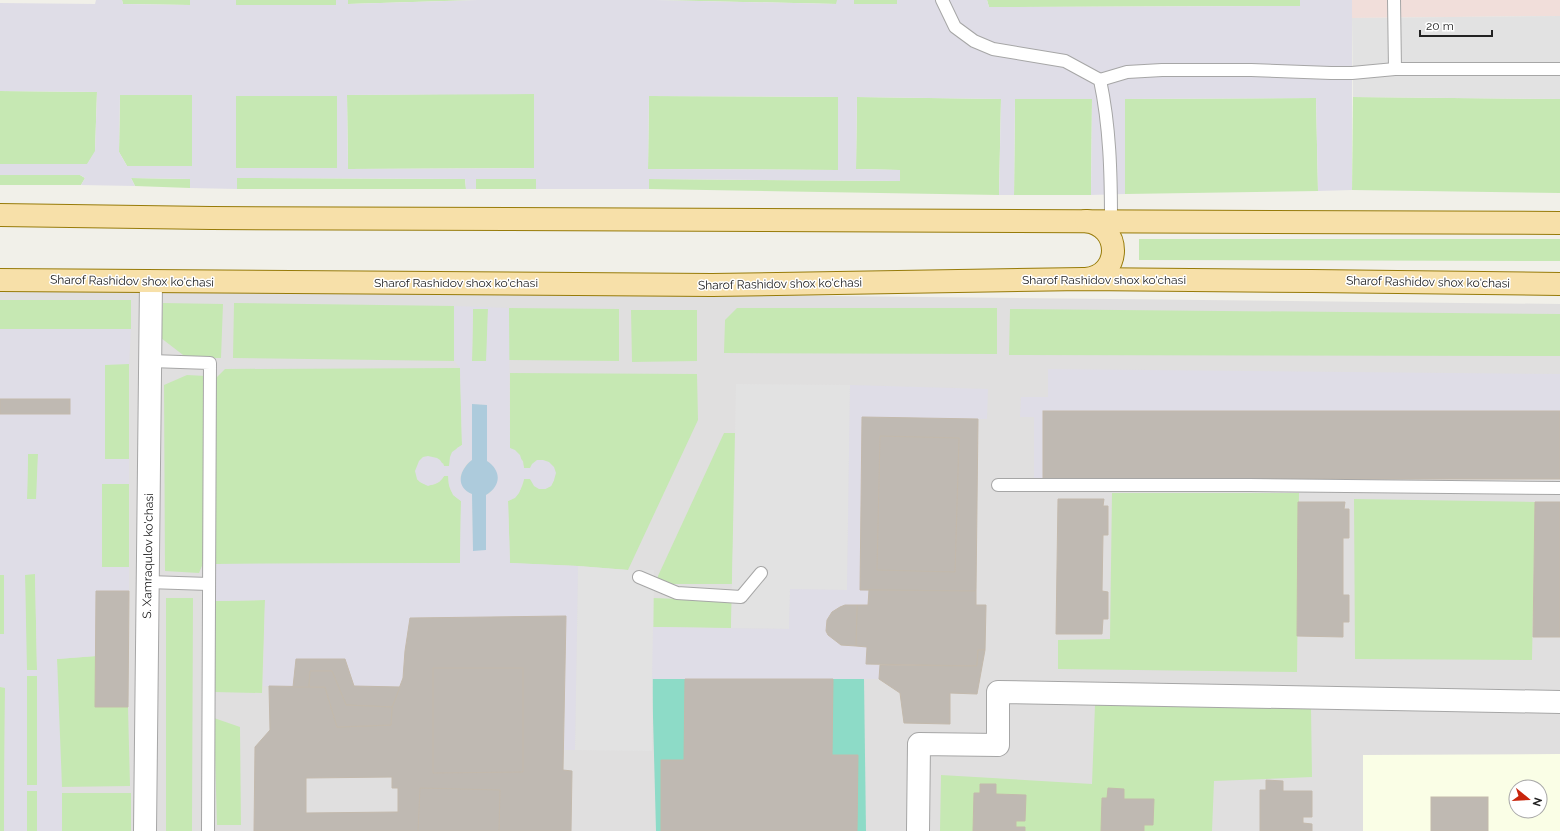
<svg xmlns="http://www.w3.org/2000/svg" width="1560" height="831" font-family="Raleway,sans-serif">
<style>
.residential{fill:#e0dfdf;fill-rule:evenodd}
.commercial{fill:#f1deda}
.education{fill:#fafee6;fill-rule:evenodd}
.grass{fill:#c6e8b3}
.pitch{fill:#8ddbc7}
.parking{fill:#e2e2e2}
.plaza{fill:#dfdde7;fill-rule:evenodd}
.water{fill:#adcbdc}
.building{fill:#bfb9b2;stroke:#c3b9ac;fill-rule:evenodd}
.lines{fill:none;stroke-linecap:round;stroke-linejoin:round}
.service-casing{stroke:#a6a6a6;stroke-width:14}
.minor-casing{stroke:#a6a6a6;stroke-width:24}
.primary-casing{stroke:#977b09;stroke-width:24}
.service{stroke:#fff;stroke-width:12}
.minor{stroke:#fff;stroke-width:22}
.primary{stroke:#f7e0a9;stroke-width:22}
.labels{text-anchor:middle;stroke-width:3;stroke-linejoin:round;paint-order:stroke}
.street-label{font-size:12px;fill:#222;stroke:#fff}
</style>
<rect width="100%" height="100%" fill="#f1f0e9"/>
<path class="residential" d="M0 287 1560 304V831H0ZM1516 787H1540V811H1516Z"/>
<polygon class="commercial" points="1352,0 1560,0 1560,16 1352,18"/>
<path class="education" d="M1560 754V831H1363V755ZM1516 787H1540V811H1516Z"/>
<g class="grass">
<polygon points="122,0 190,0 190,5 123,4"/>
<polygon points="236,0 336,0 336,5 235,5"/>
<polygon points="348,0 477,0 348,4"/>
<polygon points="656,0 837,0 837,4"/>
<rect x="854" y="0" width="43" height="4"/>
<polygon points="987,0 1300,0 1301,6 989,7"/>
<polygon points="0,91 97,92 95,152 87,165 0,164"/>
<polygon points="534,93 535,168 348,169 347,95"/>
<polygon points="120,95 193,95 192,166 127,166 119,152"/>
<rect x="236" y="96" width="101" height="72"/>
<polygon points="649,96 839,97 838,170 648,169"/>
<polygon points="857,97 1001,99 999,195 649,189 649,179 900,181 899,170 856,169"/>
<polygon points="1353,97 1560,99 1560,193 1352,190"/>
<polygon points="1316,98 1318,191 1125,194 1125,99"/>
<polygon points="1015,99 1092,99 1091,195 1014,195"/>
<polygon points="0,175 80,175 85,178 81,185 0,185"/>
<polygon points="131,178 190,179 190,188 135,186"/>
<polygon points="237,178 465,179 466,189 237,189"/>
<rect x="476" y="179" width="60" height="10"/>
<polygon points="1139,239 1560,239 1560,261 1139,260"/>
<rect x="0" y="300" width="131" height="29"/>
<polygon points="163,303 223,304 221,358 187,358 161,338"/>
<polygon points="234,303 454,306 454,361 233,358"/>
<polygon points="509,308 619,309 619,361 509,360"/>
<polygon points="737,308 997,308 997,354 724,353 725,320"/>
<polygon points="473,309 488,309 487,361 472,361"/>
<polygon points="1010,309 1560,314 1560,356 1009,355"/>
<polygon points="631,310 697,310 697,361 632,362"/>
<rect x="105" y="364" width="24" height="95"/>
<path d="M460 368 462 445 457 448 449 466H444L443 463 417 479C425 488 438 487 444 476H449C447 487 452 495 461 501L460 563 214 564 216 378 225 369Z"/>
<path d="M510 373 697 374 698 420 628 570 578 566 510 563 508 501C518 497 522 489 524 479H530L545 489 551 486 554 480 530 468H524L523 461 510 448Z"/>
<polygon points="187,375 206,376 204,561 199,573 165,571 164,385"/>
<polygon points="724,433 736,433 732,584 661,584 657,582 658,576"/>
<polygon points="28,454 38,454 37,499 27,499"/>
<polygon points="102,484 129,484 129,567 102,568"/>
<polygon points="1112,493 1299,493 1297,672 1058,669 1058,640 1110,639"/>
<polygon points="1354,499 1535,502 1532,660 1355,659"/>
<polygon points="25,574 35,574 37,670 26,670"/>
<rect x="0" y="575" width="4" height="59"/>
<polygon points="166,598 193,598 192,831 166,831"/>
<polygon points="653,598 732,601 731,628 653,627"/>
<polygon points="265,600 262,693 214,692 215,601"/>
<polygon points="96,656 95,707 128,707 130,786 59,787 57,659"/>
<polygon points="26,676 37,676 38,785 27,785"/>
<polygon points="0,687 5,687 4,831 0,831"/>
<polygon points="1095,705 1311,708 1312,777 1214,781 1212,831 940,831 941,775 1092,784"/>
<polygon points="214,718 240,727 241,825 217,825"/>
<polygon points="27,791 38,791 37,831 27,831"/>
<rect x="62" y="793" width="69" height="38"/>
</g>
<polygon class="pitch" points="864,678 866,831 656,831 652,679"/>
<g class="parking">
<polygon points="1560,16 1560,99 1353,97 1352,18"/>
<polygon points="736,384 850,385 847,590 790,589 789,629 731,628"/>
<polygon points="578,566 628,570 654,570 652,751 575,750"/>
</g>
<g class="plaza">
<path d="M96 0H122L123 4 190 5V0H236V5H336V0H348V4L477 0H656L836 4 837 0H854V4H897V0H987L989 7 1300 6V0H1352V190L1318 191 1316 98 1125 99V194L1091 195 1092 99H1015L1014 195H999L1001 99 857 97 856 169 900 170V181L649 179V189H536V179H476V189H466L465 179 237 178V189L190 188V179L131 178 135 186 81 185 85 178 80 175H0V164H87L95 151 97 92 0 91V3L95 4ZM534 94V168L348 169 347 95ZM120 95H192V166H127L119 152ZM236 96H337V168H236ZM649 96 838 97V170L648 169Z"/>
<path d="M454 306 509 308 510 448 515 450 520 455 524 468H530L532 464 537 460H543L549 462 554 467 556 473 554 480 551 486 545 489H539L534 486 530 479H524L519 493 515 498 508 501 510 563 578 566 575 750H564L566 616 410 618 405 651 403 678 400 687 354 686 345 659H296L293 687 263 686 265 600 215 601 214 564 460 563 461 501 453 495 449 485 448 476H444L439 482 428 486 420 482 417 479 415 471 419 461 423 457 428 456 437 458 440 460 444 466H449L450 457 452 452 462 445 460 368 454 361ZM473 309H488L486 361H472ZM472 404 487 405V461L491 464V493L486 495V550H473L472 494 468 492 464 488 460 476 466 464 472 460Z"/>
<path d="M0 329H131L129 364 105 365V459H129V484H102V567H129V591H96V656L57 659 62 787V831H37V791H27V831H4L5 688 0 687V634H4V575H0V414H70V399H0ZM28 454H38L36 499H27ZM35 574 37 670H27L25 575ZM27 676H37V785H27Z"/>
<polygon points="1048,369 1560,374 1560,411 1044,411 1043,479 1034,479 1034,417 1020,417 1021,397 1048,397"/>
<polygon points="850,385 988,389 987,419 862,417 860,590 869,590 868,605 840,607 832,612 827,620 826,631 828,635 841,645 867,647 866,664 880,665 879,679 652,679 653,627 789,629 790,589 847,590"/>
</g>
<path class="water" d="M472 404 487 405V461C502 471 501 486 486 495V550L473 551 472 494C455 487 459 470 472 460Z"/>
<g class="building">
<rect x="0" y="399" width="70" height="15"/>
<rect x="1043" y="411" width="517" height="68"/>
<polygon points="862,417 978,419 976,591 860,590"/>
<polygon points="880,436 959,438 955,572 877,570"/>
<polygon points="1058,499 1104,499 1103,506 1108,506 1108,535 1103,535 1102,591 1108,592 1108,619 1103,619 1102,634 1056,634"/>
<polygon points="1298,502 1345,502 1344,509 1349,509 1349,538 1343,538 1343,595 1349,595 1349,622 1343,622 1343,637 1297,636"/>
<polygon points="1535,502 1560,502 1560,637 1533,637"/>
<polygon points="869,590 976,591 976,605 986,605 985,650 978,650 977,666 866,664 867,647 856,646 857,605 868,605"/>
<polygon points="96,591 129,591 128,707 95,707"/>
<polygon points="845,605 857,605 856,646 841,645 828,635 826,631 827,620 832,612 840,607"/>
<path d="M566 616 563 770 572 771 571 831H254L255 747 270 730 269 686 325 687 337 727 391 725 392 707 403 678 405 651 410 618ZM392 777V788H398V812L306 813V778Z"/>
<polygon points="978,650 985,650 977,694 950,693 950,724 904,723 900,693 879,679 880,665 977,666"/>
<polygon points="296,659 345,659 354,686 400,687 392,707 346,705 332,671 310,671 309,687 293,687"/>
<polygon points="433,668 523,668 523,772 433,773"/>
<polygon points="310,671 332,671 346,705 392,707 391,725 337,727 325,687 309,687"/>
<polygon points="685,679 833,679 832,755 858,755 857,831 661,831 661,760 684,760"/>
<polygon points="1266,780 1283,781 1283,791 1312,791 1312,817 1303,817 1303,823 1312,824 1312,831 1260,831 1260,790 1266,790"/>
<polygon points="980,784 996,784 996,794 1026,795 1025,821 1016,821 1016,827 1025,827 1025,831 973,831 974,793 980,793"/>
<polygon points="420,788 500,790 499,831 418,831"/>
<polygon points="1108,788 1124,789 1124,799 1154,799 1153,825 1144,825 1144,831 1101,831 1102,798 1107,798"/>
<rect x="1431" y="797" width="57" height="34"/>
</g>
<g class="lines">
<defs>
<g id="service">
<path d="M942 0 955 27 974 41 993 49 1065 61 1100 80C1110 127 1111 174 1111 221"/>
<polyline points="1394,0 1395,69"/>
<polyline points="1100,80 1127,72 1162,70 1251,70 1331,73 1352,73 1395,69 1560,69"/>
<polyline points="151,361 210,363 208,831"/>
<polyline points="998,485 1249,485 1560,488"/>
<polyline points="639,577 677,593 741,597 761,573"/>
<polyline points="148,582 209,584"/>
</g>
<g id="minor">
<polyline points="145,831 151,282"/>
<polyline points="918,831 919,744 998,745 998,692 1560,702"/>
</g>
<g id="primary">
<polyline points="0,215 211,218 1560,223"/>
<path d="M1086 279C1122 275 1122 226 1086 221"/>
<polyline points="0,280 712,285 1083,279 1312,281 1560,284"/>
</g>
</defs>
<use href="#service" class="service-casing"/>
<use href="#minor" class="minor-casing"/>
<use href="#primary" class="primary-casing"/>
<use href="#service" class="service"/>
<use href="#minor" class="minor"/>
<use href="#primary" class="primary"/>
</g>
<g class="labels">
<g class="street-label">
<text x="1104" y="284">Sharof Rashidov shox ko'chasi</text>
<text transform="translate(132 281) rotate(1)" y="4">Sharof Rashidov shox ko'chasi</text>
<text transform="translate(1428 282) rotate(1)" y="4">Sharof Rashidov shox ko'chasi</text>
<text x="456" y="287">Sharof Rashidov shox ko'chasi</text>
<text transform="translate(780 284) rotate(-1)" y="4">Sharof Rashidov shox ko'chasi</text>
<text transform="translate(148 556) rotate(-89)" y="4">S. Xamraqulov ko'chasi</text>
</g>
</g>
<g transform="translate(1528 799) rotate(108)"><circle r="19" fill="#ffffff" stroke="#a7a7a7"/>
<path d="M0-3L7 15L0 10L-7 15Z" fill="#c8250c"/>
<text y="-6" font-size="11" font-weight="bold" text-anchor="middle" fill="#222222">N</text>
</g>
<path d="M1420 30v6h72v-6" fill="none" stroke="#222222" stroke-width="2"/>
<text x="1426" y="30" font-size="12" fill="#222222" stroke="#ffffff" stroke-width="3" paint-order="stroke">20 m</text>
</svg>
